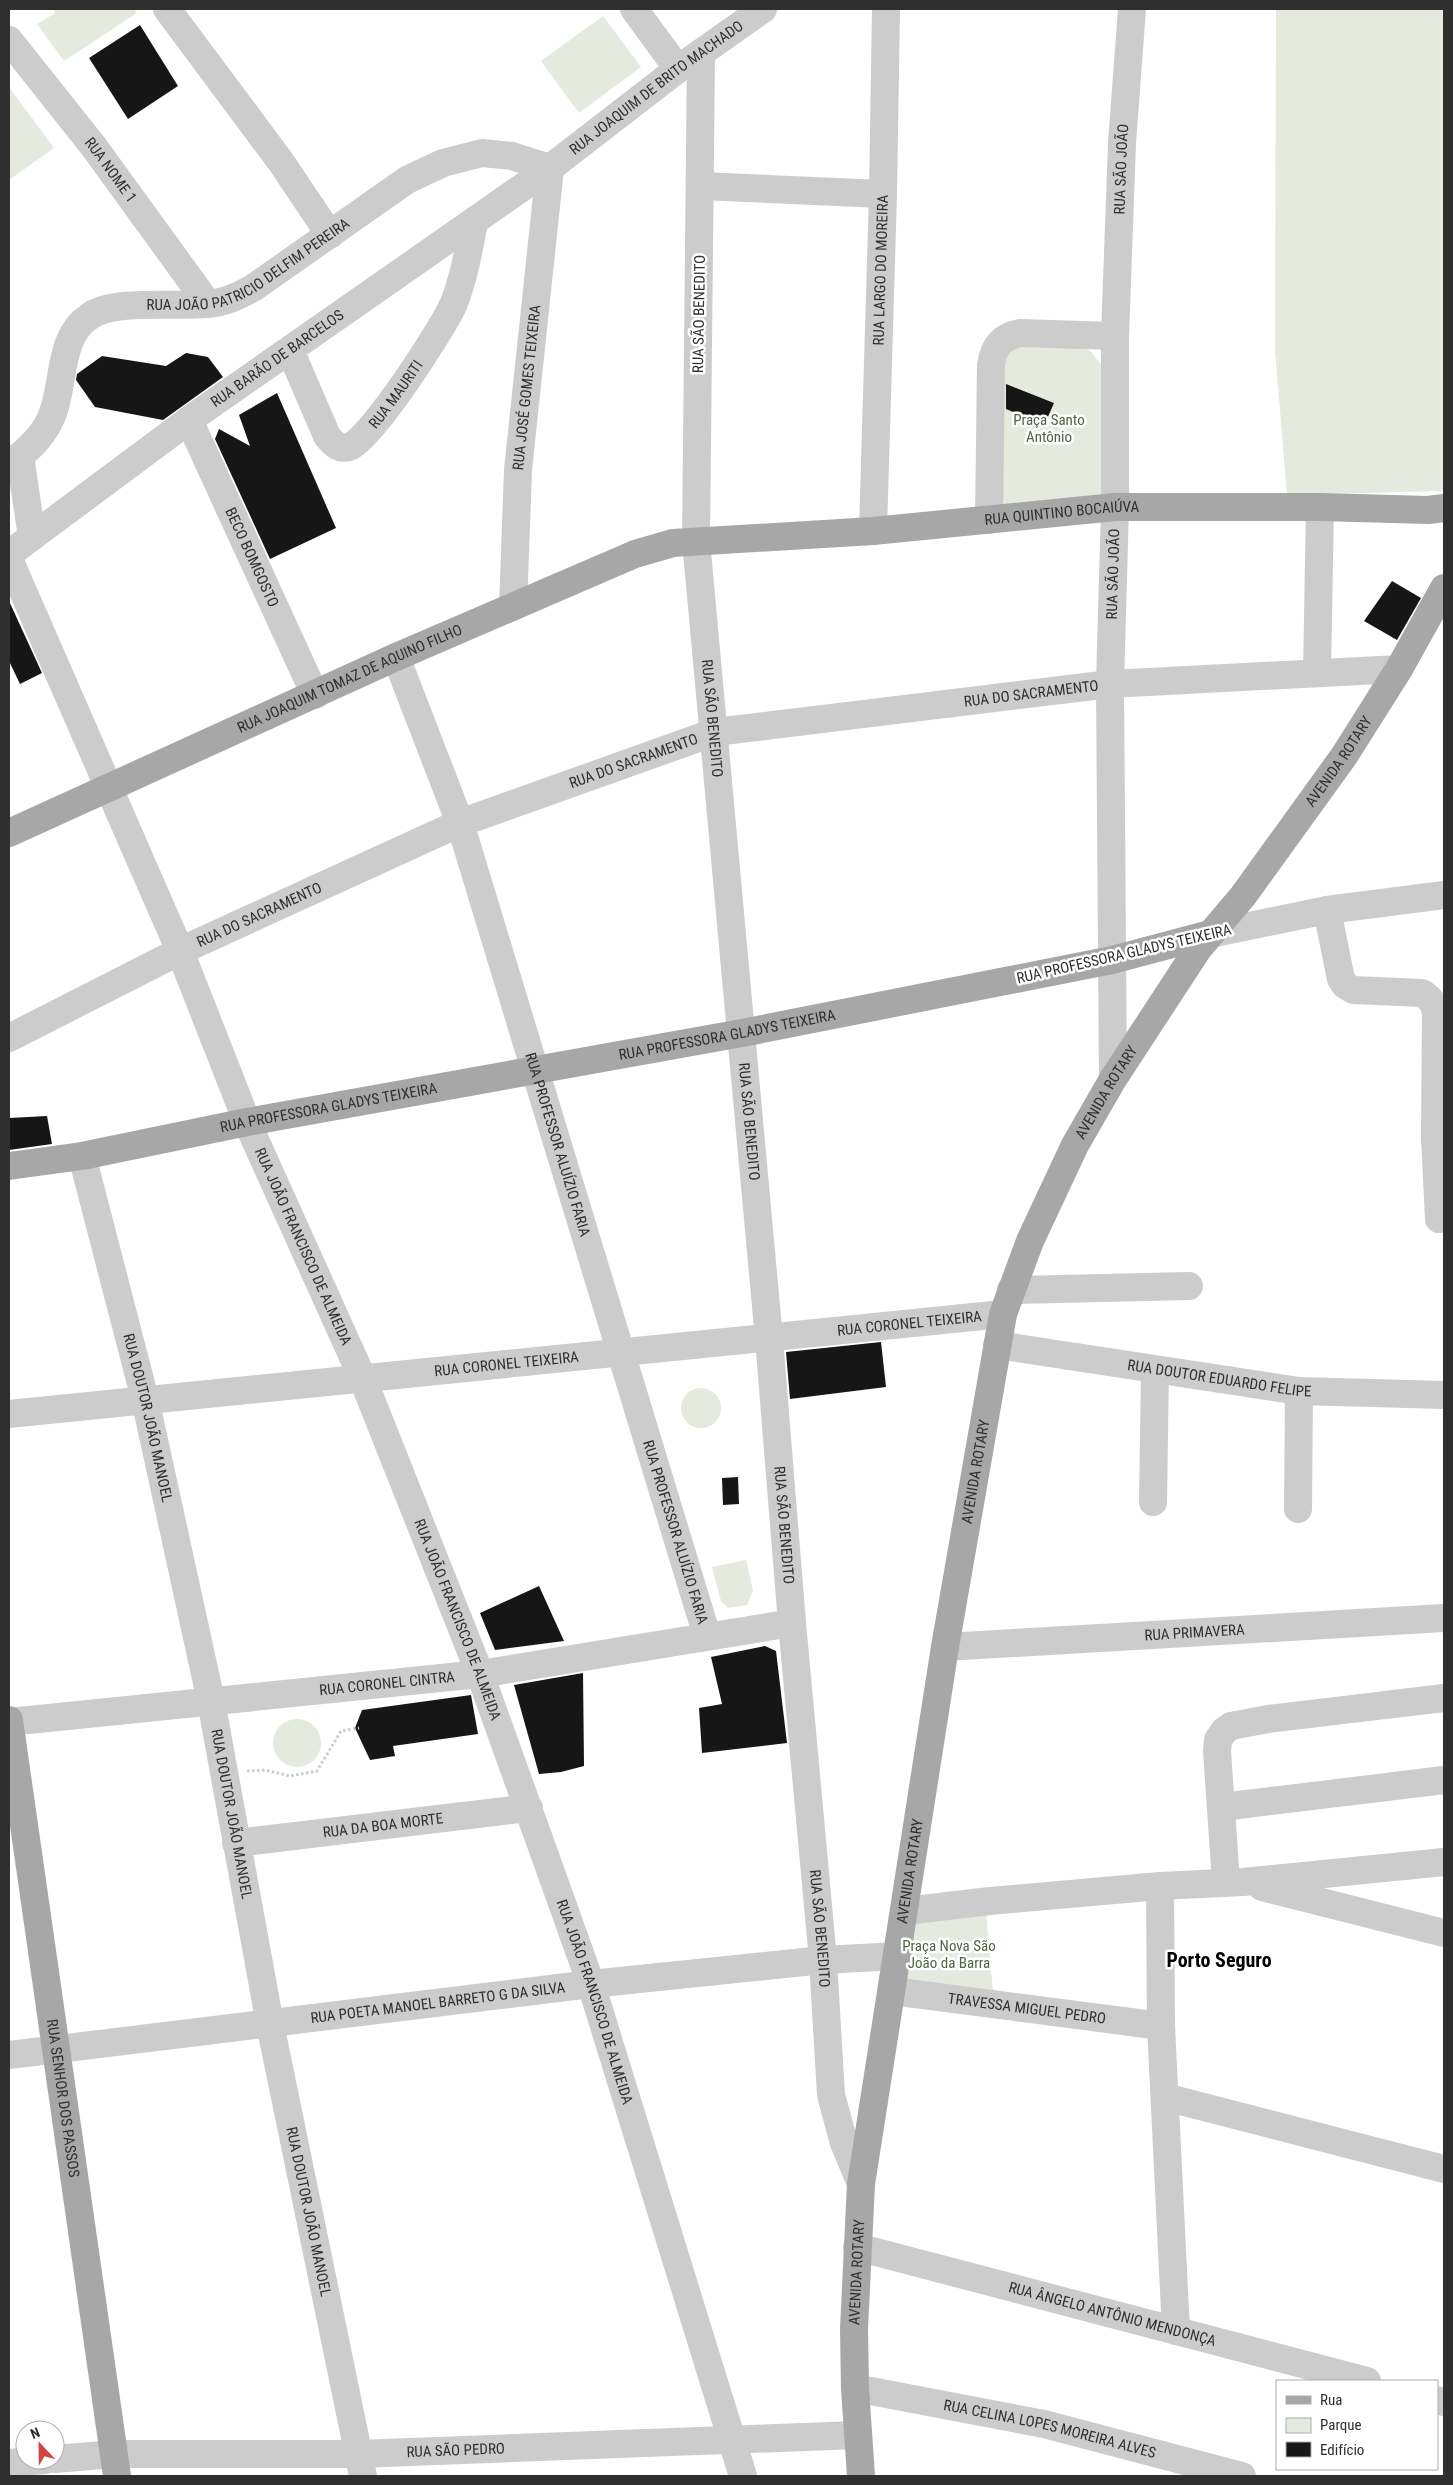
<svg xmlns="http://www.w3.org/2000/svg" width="1453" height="2485" font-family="'Roboto Condensed',sans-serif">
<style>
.green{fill:#e4ebde}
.building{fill:#161616}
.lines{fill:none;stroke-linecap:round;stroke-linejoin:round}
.path{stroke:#ccc;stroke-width:3;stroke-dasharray:2.5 2.5;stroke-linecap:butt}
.minor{stroke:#ccc;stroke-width:28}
.major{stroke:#a7a7a7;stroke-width:28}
.labels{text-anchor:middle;stroke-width:5;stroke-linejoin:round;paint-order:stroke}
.street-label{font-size:15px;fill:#2f2f2f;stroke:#fff}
.park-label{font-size:15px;fill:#4f6640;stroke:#fff}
.district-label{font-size:20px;font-weight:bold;fill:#000;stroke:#fff}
</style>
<rect width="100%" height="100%" fill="#fff"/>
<g class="green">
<polygon points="54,9 134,9 137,13 64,61 37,24 55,13"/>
<polygon points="1276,9 1444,9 1444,491 1287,495 1275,350"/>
<polygon points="603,16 641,67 579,113 541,61"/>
<polygon points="9,87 54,148 9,180"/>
<polygon points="1018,347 1087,347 1104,368 1101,500 1003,510 1001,356"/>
<circle cx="701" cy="1408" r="20"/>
<polygon points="746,1560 753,1591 747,1605 728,1608 721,1601 712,1567"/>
<circle cx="297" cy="1743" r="24"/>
<polygon points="986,1911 994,2004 894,1988 905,1919"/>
</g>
<g class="building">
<polygon points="140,25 178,86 128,119 89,58"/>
<polygon points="186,353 208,357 223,377 163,420 95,407 76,380 77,374 102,356 166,366"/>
<polygon points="1006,384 1054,403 1047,419 1035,421 1006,409"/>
<polygon points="277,393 336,528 270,559 215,439 219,429 250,446 239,415"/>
<polygon points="1392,581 1421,598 1397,640 1364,621"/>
<polygon points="9,601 42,673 20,684 9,661"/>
<polygon points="47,1116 52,1144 9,1150 9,1118"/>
<polygon points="881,1342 886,1387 790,1399 786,1352"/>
<polygon points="738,1477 739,1504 723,1505 722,1478"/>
<polygon points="539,1586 564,1641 495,1650 480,1613"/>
<polygon points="765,1646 776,1651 787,1743 702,1753 699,1708 722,1704 711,1657"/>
<polygon points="583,1673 584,1766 561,1772 539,1774 514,1685"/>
<polygon points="471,1695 478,1734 393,1746 395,1756 370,1760 355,1728 362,1710"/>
</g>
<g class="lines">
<polyline class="path" points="247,1771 265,1770 290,1776 317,1771 341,1731 359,1728"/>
<g class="minor">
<polyline points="167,9 281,162 330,235"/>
<polyline points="634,9 678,69"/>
<path id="s1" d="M9 40 94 147 208 304"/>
<path id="s2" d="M701 54 696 541 769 1339 792 1623 823 1960 831 2095 844 2143 861 2184"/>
<polyline points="700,186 883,194"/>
<path id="s3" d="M290 350 327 436C334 444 339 450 349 447 370 441 444 327 454 303 464 277 469 249 474 222"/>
<path id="s4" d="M189 420 315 695"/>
<polyline points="20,456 32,537"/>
<path id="s5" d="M9 464C26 452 41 439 50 420 66 387 56 338 90 316 114 299 176 307 207 304 224 303 238 296 253 288L407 180 443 163 482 153 512 156 550 168"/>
<path d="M989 520 991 365C994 346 1001 337 1020 333L1115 336"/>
<path id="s6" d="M873 531 883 194 886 9"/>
<path id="s7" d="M9 554 189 420 550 168 678 69 763 9"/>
<path id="s8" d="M9 559 180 951 247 1122 362 1377 480 1674 591 1984 743 2476"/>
<path id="s9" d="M513 607 518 470 550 168"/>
<path id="s10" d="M396 657 460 823 707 1636"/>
<polyline points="1317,673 1320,507"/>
<path d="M1327 910 1341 979 1345 985 1353 990 1422 993C1431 999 1434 1003 1436 1013L1435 1138 1439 1219"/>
<polyline points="1210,934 1327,910 1444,895"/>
<path id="s11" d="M9 1038 180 951 460 823 715 732 1110 684 1399 669"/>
<path id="s12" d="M1113 1079 1110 684 1115 507V336L1122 143 1132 9"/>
<path id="s13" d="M82 1156 145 1399 211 1701 270 2024 363 2476"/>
<polyline points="1011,1290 1189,1286"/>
<path id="s14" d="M997 1345 1299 1391 1444 1395"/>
<path id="s15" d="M9 1414 1003 1314"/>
<polyline points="1153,1502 1155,1370"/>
<polyline points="1298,1509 1299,1391"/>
<path id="s16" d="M945 1647 1444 1618"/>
<path id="s17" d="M9 1722 480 1674 792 1623"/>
<polyline points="1222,1807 1444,1780"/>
<path id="s18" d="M236 1843 529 1808"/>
<polyline points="1226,1882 1217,1751 1218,1740 1224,1731 1231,1726 1268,1719 1444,1698"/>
<polyline points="1160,1886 1161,2026 1176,2331"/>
<polyline points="1262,1887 1444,1933"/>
<polyline points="905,1911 990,1901 1160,1886 1243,1882 1444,1862"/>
<path id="s19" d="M892 1991 1161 2026"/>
<path id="s20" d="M9 2055 591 1984 823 1960 898 1956"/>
<polyline points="1165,2097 1444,2169"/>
<path id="s21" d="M857 2247 1367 2381"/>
<path id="s22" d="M855 2388 1044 2424 1242 2476"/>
<polyline points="1437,2400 1444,2402"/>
<path id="s23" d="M55 2459 114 2454H358L857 2435"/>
<polyline points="9,2463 45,2460"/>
</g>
<g class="major">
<path id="s24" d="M9 833 396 657 635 554 673 543 873 531 1115 507H1320L1428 510 1444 508"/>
<path id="s25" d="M9 1166 82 1156 247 1122 742 1033 1112 960 1210 934"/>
<path id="s26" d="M9 1720 117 2476"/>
<path id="s27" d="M861 2476 855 2388 854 2329 861 2184 945 1647 1003 1314 1030 1241 1075 1145 1113 1079 1198 949 1243 896 1344 756 1399 669 1444 588"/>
</g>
</g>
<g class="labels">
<g class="street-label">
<text dy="5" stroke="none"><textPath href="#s7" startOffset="798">RUA JOAQUIM DE BRITO MACHADO</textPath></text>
<text dy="5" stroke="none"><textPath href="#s12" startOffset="910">RUA SÃO JOÃO</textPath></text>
<text dy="5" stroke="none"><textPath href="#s1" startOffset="165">RUA NOME 1</textPath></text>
<text dy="5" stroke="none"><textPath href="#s5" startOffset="346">RUA JOÃO PATRICIO DELFIM PEREIRA</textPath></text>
<text dy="5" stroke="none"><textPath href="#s6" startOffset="261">RUA LARGO DO MOREIRA</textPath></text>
<text transform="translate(699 314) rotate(-89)" y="5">RUA SÃO BENEDITO</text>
<text dy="5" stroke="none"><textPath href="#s7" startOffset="332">RUA BARÃO DE BARCELOS</textPath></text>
<text dy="5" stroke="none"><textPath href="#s9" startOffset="220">RUA JOSÉ GOMES TEIXEIRA</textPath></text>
<text dy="5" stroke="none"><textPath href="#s3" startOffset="191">RUA MAURITI</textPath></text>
<text dy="5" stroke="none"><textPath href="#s24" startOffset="1115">RUA QUINTINO BOCAIÚVA</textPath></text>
<text dy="5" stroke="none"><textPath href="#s4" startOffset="151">BECO BOMGOSTO</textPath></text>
<text dy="5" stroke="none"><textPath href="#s12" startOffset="505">RUA SÃO JOÃO</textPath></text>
<text dy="5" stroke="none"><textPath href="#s24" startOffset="374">RUA JOAQUIM TOMAZ DE AQUINO FILHO</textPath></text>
<text dy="5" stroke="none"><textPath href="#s11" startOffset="1089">RUA DO SACRAMENTO</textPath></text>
<text dy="5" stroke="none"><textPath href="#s2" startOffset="665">RUA SÃO BENEDITO</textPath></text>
<text dy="5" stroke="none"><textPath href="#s11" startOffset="684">RUA DO SACRAMENTO</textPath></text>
<text dy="5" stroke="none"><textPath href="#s27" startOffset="1824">AVENIDA ROTARY</textPath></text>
<text dy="5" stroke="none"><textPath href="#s11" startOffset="279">RUA DO SACRAMENTO</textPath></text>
<text transform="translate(1124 954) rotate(-13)" y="5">RUA PROFESSORA GLADYS TEIXEIRA</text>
<text dy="5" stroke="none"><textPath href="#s25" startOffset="730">RUA PROFESSORA GLADYS TEIXEIRA</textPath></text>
<text dy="5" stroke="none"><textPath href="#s27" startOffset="1419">AVENIDA ROTARY</textPath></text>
<text dy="5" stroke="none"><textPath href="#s25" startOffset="325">RUA PROFESSORA GLADYS TEIXEIRA</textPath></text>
<text dy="5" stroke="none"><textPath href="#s2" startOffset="1070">RUA SÃO BENEDITO</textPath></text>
<text dy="5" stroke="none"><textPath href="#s10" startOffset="514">RUA PROFESSOR ALUÍZIO FARIA</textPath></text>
<text dy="5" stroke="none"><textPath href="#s8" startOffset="748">RUA JOÃO FRANCISCO DE ALMEIDA</textPath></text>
<text dy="5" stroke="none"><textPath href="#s15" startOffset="905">RUA CORONEL TEIXEIRA</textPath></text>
<text dy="5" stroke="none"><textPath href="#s15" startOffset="500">RUA CORONEL TEIXEIRA</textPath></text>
<text dy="5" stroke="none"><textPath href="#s14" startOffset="225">RUA DOUTOR EDUARDO FELIPE</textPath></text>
<text dy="5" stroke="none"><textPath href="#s13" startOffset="270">RUA DOUTOR JOÃO MANOEL</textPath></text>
<text dy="5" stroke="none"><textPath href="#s27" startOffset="1014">AVENIDA ROTARY</textPath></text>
<text dy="5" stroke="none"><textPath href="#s2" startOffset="1475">RUA SÃO BENEDITO</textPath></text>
<text dy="5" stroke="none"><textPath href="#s10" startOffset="919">RUA PROFESSOR ALUÍZIO FARIA</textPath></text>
<text dy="5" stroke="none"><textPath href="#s8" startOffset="1152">RUA JOÃO FRANCISCO DE ALMEIDA</textPath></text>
<text dy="5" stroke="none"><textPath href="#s16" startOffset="250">RUA PRIMAVERA</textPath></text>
<text dy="5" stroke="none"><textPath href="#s17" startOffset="380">RUA CORONEL CINTRA</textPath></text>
<text dy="5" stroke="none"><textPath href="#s13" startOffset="675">RUA DOUTOR JOÃO MANOEL</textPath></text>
<text dy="5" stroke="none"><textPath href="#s18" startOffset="148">RUA DA BOA MORTE</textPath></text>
<text dy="5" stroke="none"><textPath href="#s27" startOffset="609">AVENIDA ROTARY</textPath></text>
<text dy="5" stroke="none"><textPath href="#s2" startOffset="1880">RUA SÃO BENEDITO</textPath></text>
<text dy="5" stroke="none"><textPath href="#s8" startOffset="1558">RUA JOÃO FRANCISCO DE ALMEIDA</textPath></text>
<text dy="5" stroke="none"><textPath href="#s20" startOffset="432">RUA POETA MANOEL BARRETO G DA SILVA</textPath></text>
<text dy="5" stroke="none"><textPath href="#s19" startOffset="136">TRAVESSA MIGUEL PEDRO</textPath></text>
<text dy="5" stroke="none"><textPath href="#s26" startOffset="382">RUA SENHOR DOS PASSOS</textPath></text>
<text dy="5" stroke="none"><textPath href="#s13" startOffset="1080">RUA DOUTOR JOÃO MANOEL</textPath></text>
<text dy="5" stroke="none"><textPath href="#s27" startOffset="204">AVENIDA ROTARY</textPath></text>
<text dy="5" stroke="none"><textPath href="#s21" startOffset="264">RUA ÂNGELO ANTÔNIO MENDONÇA</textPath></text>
<text dy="5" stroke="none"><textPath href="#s22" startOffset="199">RUA CELINA LOPES MOREIRA ALVES</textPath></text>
<text dy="5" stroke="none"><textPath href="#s23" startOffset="401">RUA SÃO PEDRO</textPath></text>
</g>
<g class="park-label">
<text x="1049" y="425">Praça Santo<tspan x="1049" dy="17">Antônio</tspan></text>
<text x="949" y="1951">Praça Nova São<tspan x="949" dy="17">João da Barra</tspan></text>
</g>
<g class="district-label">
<text x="1219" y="1967">Porto Seguro</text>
</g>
</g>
<rect width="1453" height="2485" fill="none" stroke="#2f2f2f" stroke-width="20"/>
<rect x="1276" y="2380" width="162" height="90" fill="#ffffff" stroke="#acacac"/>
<rect x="1286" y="2396" width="25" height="8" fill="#a7a7a7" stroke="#acacac"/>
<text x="1320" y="2405" font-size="15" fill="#2f2f2f">Rua</text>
<rect x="1286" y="2418" width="25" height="15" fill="#e4ebde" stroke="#acacac"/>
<text x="1320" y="2430" font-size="15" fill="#2f2f2f">Parque</text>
<rect x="1286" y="2442" width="25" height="15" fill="#161616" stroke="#acacac"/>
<text x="1320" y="2455" font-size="15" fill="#2f2f2f">Edifício</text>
<g transform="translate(40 2445) rotate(338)"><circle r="24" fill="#ffffff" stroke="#acacac"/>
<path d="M0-4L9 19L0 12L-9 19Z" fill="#d44542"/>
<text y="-8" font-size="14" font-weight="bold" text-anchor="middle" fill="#2f2f2f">N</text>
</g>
</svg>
